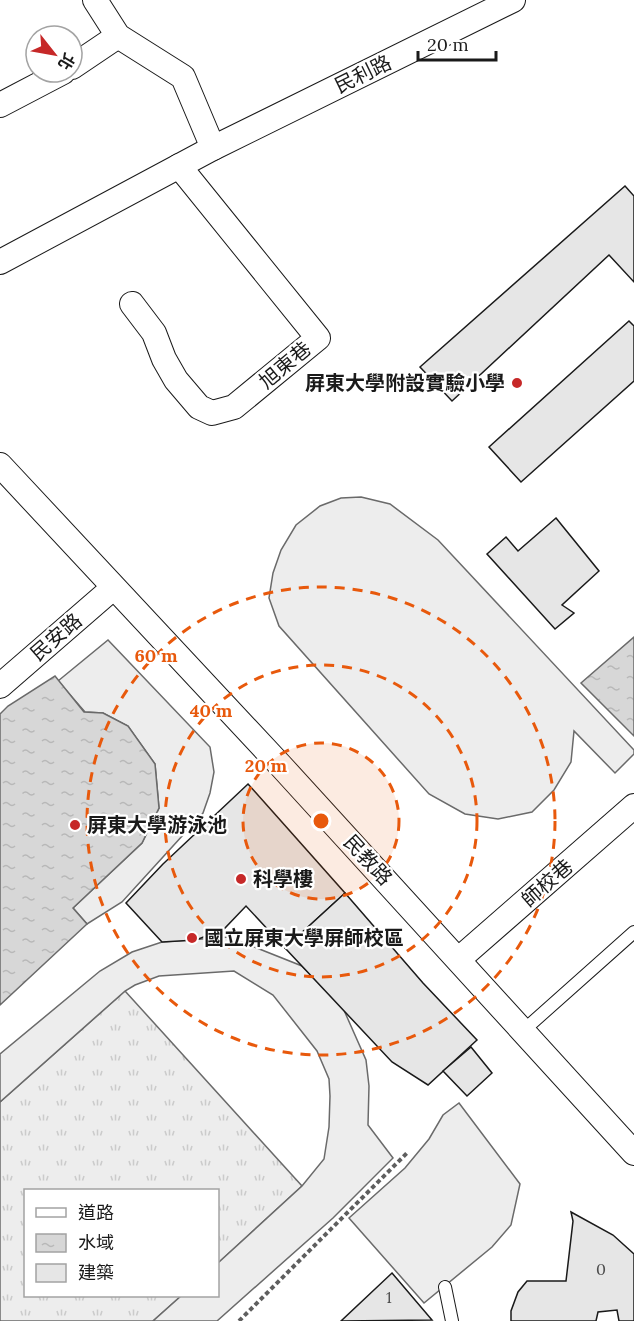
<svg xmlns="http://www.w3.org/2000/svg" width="634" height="1321" font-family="Lora,'Noto Sans TC',serif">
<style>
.grass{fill:url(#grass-tufts);stroke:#6a6a6a;stroke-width:1.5}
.built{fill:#ededed;stroke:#6a6a6a;stroke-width:1.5}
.water{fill:url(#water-ripples);stroke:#6a6a6a;stroke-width:1.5}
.building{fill:#e6e6e6;stroke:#1a1a1a;stroke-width:1.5}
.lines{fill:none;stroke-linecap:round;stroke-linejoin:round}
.service-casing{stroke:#1a1a1a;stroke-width:14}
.minor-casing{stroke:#1a1a1a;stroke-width:26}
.path{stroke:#5f5f5f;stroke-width:4;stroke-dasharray:4.5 3;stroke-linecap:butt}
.service{stroke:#fff;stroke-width:12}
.minor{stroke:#fff;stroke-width:24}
.ring{fill:none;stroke:#e8590c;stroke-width:3;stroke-dasharray:10 8}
.poi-dot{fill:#c62828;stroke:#fff;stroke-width:2}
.labels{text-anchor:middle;stroke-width:4.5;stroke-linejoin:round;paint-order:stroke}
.number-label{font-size:16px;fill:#4d4d4d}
.street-label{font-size:20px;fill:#1a1a1a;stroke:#fff}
.poi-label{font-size:20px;font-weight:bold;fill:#1a1a1a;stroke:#fff;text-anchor:start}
.centre{fill:#e8590c;stroke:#fff;stroke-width:3}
.ring-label{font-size:18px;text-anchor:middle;font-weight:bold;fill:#e8590c;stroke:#fff;stroke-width:4.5;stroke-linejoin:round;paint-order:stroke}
</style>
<defs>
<pattern id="grass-tufts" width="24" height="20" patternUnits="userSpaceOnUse" patternTransform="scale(1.5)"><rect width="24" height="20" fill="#ededed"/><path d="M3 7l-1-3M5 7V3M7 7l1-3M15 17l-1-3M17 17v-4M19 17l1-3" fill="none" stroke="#cbcbcb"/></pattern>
<pattern id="water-ripples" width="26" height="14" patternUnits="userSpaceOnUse" patternTransform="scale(1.5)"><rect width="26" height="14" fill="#d7d7d7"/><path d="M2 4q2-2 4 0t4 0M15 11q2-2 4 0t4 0" fill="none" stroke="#b8b8b8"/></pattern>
</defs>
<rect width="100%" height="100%" fill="#fff"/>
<polygon class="grass" points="125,991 302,1186 218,1263 218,1190 26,1190 26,1296 181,1296 153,1321 0,1321 0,1102"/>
<g class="built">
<polygon points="361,497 390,504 438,540 634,750 634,754 615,773 574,731 571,762 554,790 532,812 498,819 465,814 429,794 279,626 269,598 273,573 281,550 296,525 320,506 341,498"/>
<polygon points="108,640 210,747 214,772 210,793 203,813 122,902 87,924 73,908 142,843 159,808 155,764 128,726 103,713 85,712 58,681"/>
<polygon points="229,937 302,966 343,1008 366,1060 369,1086 368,1125 393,1158 333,1218 217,1321 153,1321 181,1296 218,1296 218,1263 302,1186 324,1159 329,1127 330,1096 329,1079 317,1051 273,995 234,971 159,976 135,985 125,991 0,1102 0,1054 100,971 132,952 162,942"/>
<polygon points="459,1103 520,1184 511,1225 492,1247 424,1303 349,1218 405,1168 429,1139 443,1115"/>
</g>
<g class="water">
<polygon points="634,637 634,736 581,683"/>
<polygon points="55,676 84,712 103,713 128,726 155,764 159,808 142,843 73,908 87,924 0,1005 0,714 8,706"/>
</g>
<g class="building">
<polygon points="625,186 634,196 634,282 609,255 452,401 420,367"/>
<polygon points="629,321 634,326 634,381 521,482 489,447"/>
<polygon points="556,518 599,571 562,605 574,613 555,629 487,554 506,537 518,551"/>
<polygon points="248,784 345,893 285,948 246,906 224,929 196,940 162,942 126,903 163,864"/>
<polygon points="345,893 423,983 477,1040 428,1085 392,1062 285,948"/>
<polygon points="471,1047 492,1073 467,1096 443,1071"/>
<polygon points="571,1212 613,1235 634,1254 634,1321 619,1321 617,1310 598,1312 596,1321 511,1321 511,1311 518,1292 527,1281 566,1281 573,1221"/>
<polygon points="392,1273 432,1320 341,1321"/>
</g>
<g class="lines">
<defs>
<g id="service">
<polyline points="524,1030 634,932"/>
<polyline points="445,1287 452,1321"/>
</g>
<g id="minor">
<polyline points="95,0 118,36 183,77 213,148"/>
<polyline points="72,67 118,36"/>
<polyline points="0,105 63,72"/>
<polyline points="0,262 213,148 513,0"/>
<polyline points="132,304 154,333 164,359 176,380 199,407 212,413 234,407 318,338 179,166"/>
<polyline points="0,465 281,766 634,1153"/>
<polyline points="0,686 113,588"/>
<polyline points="459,959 634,806"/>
</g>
</defs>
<use href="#service" class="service-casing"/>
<use href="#minor" class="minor-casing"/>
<polyline class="path" points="239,1321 408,1152"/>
<use href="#service" class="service"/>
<use href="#minor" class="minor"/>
</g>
<circle cx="321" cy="821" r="78" fill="#e8590c" fill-opacity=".12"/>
<g class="ring">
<circle cx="321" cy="821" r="78"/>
<circle cx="321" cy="821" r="156"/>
<circle cx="321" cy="821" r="234"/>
</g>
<g class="poi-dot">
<circle cx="517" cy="383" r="6"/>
<circle cx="75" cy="825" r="6"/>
<circle cx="241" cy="879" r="6"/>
<circle cx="192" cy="938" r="6"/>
</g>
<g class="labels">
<g class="number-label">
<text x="601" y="1275">0</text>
<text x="389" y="1303">1</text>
</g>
<g class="street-label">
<text transform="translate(363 74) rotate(-26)" y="7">民利路</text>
<text transform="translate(285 365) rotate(-40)" y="7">旭東巷</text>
<text transform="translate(56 637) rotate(-41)" y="7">民安路</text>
<text transform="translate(368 860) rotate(47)" y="7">民教路</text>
<text transform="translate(547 883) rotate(-41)" y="7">師校巷</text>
</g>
<g class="poi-label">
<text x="505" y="390" text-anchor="end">屏東大學附設實驗小學</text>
<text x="87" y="832">屏東大學游泳池</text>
<text x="253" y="886">科學樓</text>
<text x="204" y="945">國立屏東大學屏師校區</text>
</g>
</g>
<circle cx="321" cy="821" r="9" class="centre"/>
<g class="ring-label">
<text x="156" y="662">60 m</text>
<text x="211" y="717">40 m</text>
<text x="266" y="772">20 m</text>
</g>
<rect x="24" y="1189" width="195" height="108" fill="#ffffff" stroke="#a3a3a3" stroke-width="1.5"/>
<rect x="36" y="1208" width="30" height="9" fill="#ffffff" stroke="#a3a3a3" stroke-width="1.5"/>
<text x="78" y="1219" font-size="18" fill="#1a1a1a">道路</text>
<rect x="36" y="1234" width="30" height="18" fill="url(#water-ripples)" stroke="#a3a3a3" stroke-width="1.5"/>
<text x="78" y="1249" font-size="18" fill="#1a1a1a">水域</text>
<rect x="36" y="1264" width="30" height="18" fill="#e6e6e6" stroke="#a3a3a3" stroke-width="1.5"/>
<text x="78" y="1279" font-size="18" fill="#1a1a1a">建築</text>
<g transform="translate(54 54) rotate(121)"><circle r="28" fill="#ffffff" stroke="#a3a3a3" stroke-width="1.5"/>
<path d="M0-4.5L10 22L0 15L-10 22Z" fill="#c62828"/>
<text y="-9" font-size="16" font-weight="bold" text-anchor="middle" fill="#1a1a1a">北</text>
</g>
<path d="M418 51v9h78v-9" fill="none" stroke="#1a1a1a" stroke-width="3"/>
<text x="427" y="51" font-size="18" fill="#1a1a1a" stroke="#ffffff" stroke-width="4.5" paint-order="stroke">20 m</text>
</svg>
